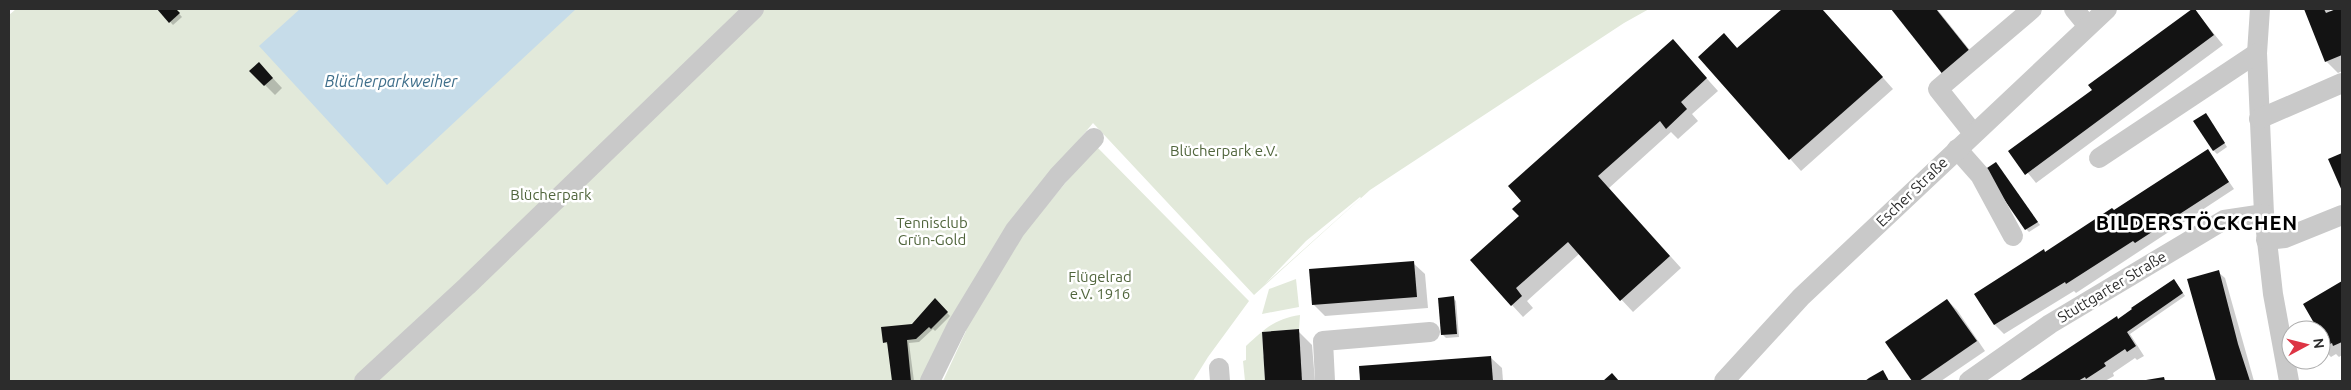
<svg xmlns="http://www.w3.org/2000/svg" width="2351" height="390" font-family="Ubuntu,sans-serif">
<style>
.green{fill:#e2e9da;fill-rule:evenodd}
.water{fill:#c6dce9}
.shadow{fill:#0003}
.building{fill:#131313}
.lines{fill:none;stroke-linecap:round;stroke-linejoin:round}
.minor{stroke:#c9c9c9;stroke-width:20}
.labels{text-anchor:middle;stroke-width:5;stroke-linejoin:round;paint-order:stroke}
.park-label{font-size:15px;fill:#50653c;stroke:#fff}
.street-label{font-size:15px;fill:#2c2c2c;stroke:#fff}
.water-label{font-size:16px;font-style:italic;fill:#3e6e8a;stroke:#fff}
.district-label{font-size:20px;font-weight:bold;letter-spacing:1px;fill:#000;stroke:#fff}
</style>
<rect width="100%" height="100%" fill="#fff"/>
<g class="green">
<path d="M16 9H1649L1624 23 1370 190 1254 295 1093 123 1053 171 924 381H9V15ZM1360 197 1361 198 1265 284 1306 241Z"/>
<polygon points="1096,146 1249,301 1208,357 1193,381 943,381 966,331 963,331 1009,251"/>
<polygon points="1296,279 1299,307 1262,314 1269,289"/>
<path d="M1300 315 1299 329 1262 332 1265 381H1245L1243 361 1246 360V346C1265 329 1274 319 1300 315Z"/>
</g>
<polygon class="water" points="300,9 576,9 387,185 259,46"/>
<g class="shadow">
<polygon points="158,9 175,9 182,17 173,25"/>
<polygon points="1784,9 1822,9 1893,89 1801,171 1699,57 1724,35 1738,49"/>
<polygon points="1892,9 1937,9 1981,64 1945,76"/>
<polygon points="2194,9 2223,45 2036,183 2010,151 2093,91 2089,85"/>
<polygon points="2305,9 2329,9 2331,12 2342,9 2342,71 2338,73 2326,61"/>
<polygon points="1684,53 1718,91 1692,114 1698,121 1678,139 1671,132 1609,188 1681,268 1633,312 1579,254 1527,301 1533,308 1523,317 1512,305 1521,216"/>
<polygon points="251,71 268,73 282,88 275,95"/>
<polygon points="2209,118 2227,147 2217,154 2214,151"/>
<polygon points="2208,151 2234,189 2076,293 2074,291 2004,334 1995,325 1976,295 2114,212"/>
<polygon points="1996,163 2040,225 2029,232 2026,229"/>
<polygon points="1413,263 1425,274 1428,308 1325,316 1313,304"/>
<polygon points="2218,272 2225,278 2254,381 2218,381 2189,280"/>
<polygon points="2342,283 2342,355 2339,357 2336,354 2331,357 2321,347 2321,330 2311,330 2315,323 2305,304"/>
<polygon points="2177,284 2185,296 2130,334 2144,356 2137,360 2135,358 2113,373 2114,376 2105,381 2021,381 2116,318 2118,320"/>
<polygon points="1453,298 1456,301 1459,337 1446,338 1443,335"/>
<polygon points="935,300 950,316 935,331 933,329 919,342 909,343 914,381 893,381 889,345 884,342 913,325"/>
<polygon points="1947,300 1957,310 1985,351 1941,381 1913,381 1886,343"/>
<polygon points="1298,331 1312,345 1315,381 1267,381 1263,333"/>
<polygon points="1490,357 1502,368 1503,381 1361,381 1360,367"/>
</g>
<g class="building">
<polygon points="157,9 176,9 180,13 169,23"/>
<polygon points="1782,9 1822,9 1883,77 1789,160 1698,57 1724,33 1737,48"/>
<polygon points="1891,9 1936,9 1972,54 1944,76"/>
<polygon points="2192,9 2195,9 2214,35 2025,175 2008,151 2092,90 2088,85"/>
<polygon points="2304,9 2324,9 2326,13 2336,9 2342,9 2342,55 2325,62"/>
<polygon points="1673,39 1707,78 1681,102 1687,109 1666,129 1660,121 1598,176 1670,256 1620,301 1568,242 1516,288 1522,296 1511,306 1470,260 1519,216 1512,209 1521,201 1508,186"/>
<polygon points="259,62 273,78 264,86 249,71"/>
<polygon points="2206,113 2225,143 2213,151 2193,121"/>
<polygon points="2208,149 2229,182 2135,243 2133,241 2066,284 2065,282 1994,325 1974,294 2044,249 2045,252 2112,208 2114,210"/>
<polygon points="2342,153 2342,191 2328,159"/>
<polygon points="1996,162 2038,222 2025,230 1984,170"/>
<polygon points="1414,261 1417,297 1312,305 1309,269"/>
<polygon points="2219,270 2238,344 2250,381 2216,381 2187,279"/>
<polygon points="2174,279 2183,293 2127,332 2136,346 2127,352 2125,349 2104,363 2106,366 2086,379 2085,377 2078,381 2019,381 2117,316 2118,319 2132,309 2131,308"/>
<polygon points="2342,281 2342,342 2333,346 2332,343 2326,346 2324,343 2321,344 2321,330 2310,330 2308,326 2314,323 2303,304"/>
<polygon points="1454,296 1457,334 1441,335 1438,298"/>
<polygon points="935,298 948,312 931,329 929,327 916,339 907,340 911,381 892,381 887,342 883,343 881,327 912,324"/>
<polygon points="1947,299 1977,341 1919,381 1912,381 1885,342"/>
<polygon points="1299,329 1302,381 1265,381 1262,332"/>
<polygon points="1491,356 1493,381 1360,381 1359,366"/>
<polygon points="1883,370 1889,381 1865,381 1869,378"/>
<polygon points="1612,373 1619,381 1603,381"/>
<polygon points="2164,377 2165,381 2146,381 2146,380"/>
</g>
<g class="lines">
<g class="minor">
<polyline points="2074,9 2087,25"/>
<polyline points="2260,9 2257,53 2264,214 2273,294 2289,381"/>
<polyline points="2259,119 2342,83"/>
<polyline points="1973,133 1938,89 2032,9"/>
<polyline points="1957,149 1980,175 2013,236"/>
<polyline points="2099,158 2257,53"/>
<polyline points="2266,240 2285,238 2342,215"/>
<polyline points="1219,368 1220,381"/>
<polyline points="364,381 467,286 754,9"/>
<polyline points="930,381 957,326 1015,230 1058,176 1094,138"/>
<polyline points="1325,381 1323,341 1430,332"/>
<polyline points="1724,381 1801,297 2107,9"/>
<polyline points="1969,381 2050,324 2224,220 2264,214"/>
</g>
</g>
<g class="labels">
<g class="park-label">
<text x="1224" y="156">Blücherpark e.V.</text>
<text x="551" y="200">Blücherpark</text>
<text x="932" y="228">Tennisclub<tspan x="932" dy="17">Grün-Gold</tspan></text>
<text x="1100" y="282">Flügelrad<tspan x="1100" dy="17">e.V. 1916</tspan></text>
</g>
<g class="street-label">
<text transform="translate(1912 192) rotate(-44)" y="5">Escher Straße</text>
<text transform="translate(2112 287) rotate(-31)" y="5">Stuttgarter Straße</text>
</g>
<g class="water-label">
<text x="391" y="87">Blücherparkweiher</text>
</g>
<g class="district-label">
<text x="2197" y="230">BILDERSTÖCKCHEN</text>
</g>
</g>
<rect width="2351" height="390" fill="none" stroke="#2c2c2c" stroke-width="20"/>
<g transform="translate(2306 345) rotate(83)"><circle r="24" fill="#ffffff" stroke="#ababab"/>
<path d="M0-4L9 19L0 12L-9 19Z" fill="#dd3444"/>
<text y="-8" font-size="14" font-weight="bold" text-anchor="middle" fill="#2c2c2c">N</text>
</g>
</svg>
